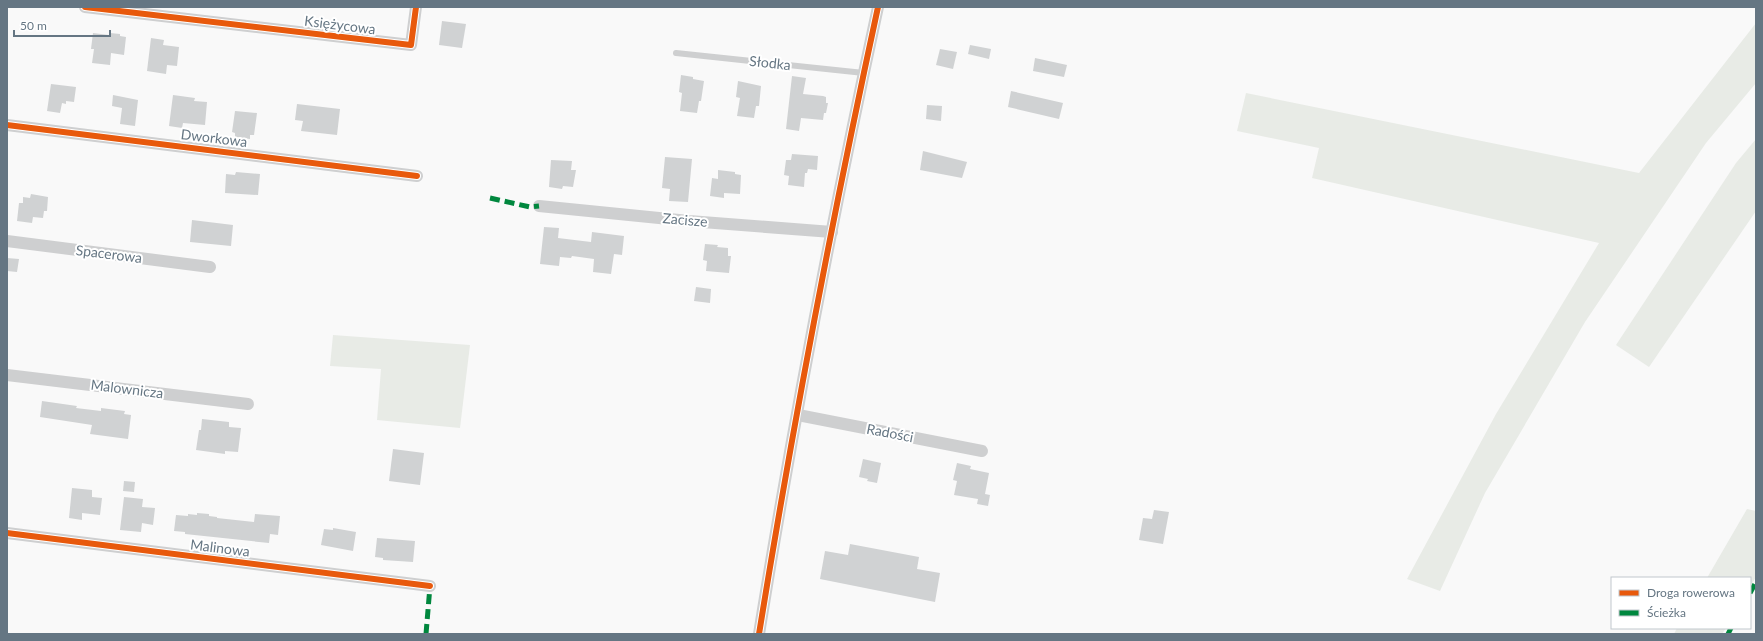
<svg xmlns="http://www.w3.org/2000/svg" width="1763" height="641" font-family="Lato,sans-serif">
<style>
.green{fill:#e8ebe6}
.building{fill:#d0d2d3}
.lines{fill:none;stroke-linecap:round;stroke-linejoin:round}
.service{stroke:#cecfd0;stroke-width:6}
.minor{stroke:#cecfd0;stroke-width:12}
.quiet{stroke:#00873e;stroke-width:5;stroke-dasharray:10 5;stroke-linecap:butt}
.cycleway-casing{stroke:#fff;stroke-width:8}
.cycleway{stroke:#e8590c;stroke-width:6}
.labels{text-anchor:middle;stroke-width:4;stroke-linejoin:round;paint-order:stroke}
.street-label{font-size:14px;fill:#657683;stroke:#fff}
</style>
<rect width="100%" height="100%" fill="#f9f9f9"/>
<g class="green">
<polygon points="1756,23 1756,83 1706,143 1585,322 1485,493 1440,591 1407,579 1496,414 1599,243 1312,178 1319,148 1237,131 1246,93 1639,173"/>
<polygon points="1756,139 1756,211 1649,367 1616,345 1736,163"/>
<polygon points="333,335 470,345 460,428 377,420 381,369 330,366"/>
<polygon points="1747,509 1756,511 1756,577 1750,587 1750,578 1707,578"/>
<polygon points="1677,628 1726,628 1722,634 1674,634"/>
</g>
<g class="building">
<polygon points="442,21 466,24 462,48 439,45"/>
<polygon points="93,33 109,35 110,33 120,34 120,36 126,37 124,55 111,53 110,65 92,63 94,49 91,49"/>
<polygon points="151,38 164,40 163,45 179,47 177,66 167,65 166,74 147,71"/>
<polygon points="970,45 991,49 989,59 968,54"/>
<polygon points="940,49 957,52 953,69 936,65"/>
<polygon points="1035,58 1067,65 1064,77 1033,71"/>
<polygon points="681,75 693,77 693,79 704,81 701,101 699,101 697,113 680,111 682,93 679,92"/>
<polygon points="792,76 806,78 803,94 823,96 826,97 826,103 828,103 826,113 824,113 823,120 801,118 799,131 786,129"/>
<polygon points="738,81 761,86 759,106 756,106 754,118 737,116 740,98 736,97"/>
<polygon points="51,84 76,87 74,102 66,101 66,104 62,103 60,113 47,111"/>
<polygon points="1011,91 1063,103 1059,119 1008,107"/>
<polygon points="113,95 138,100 135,126 120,124 122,108 112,106"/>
<polygon points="173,95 195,98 194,101 207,102 205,125 183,123 182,128 169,126"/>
<polygon points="297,104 340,109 337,135 301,131 303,121 295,120"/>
<polygon points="927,105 942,106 941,121 926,119"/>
<polygon points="235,111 257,113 254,135 250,135 250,139 235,137 235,133 232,132"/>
<polygon points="923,151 967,162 962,178 920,170"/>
<polygon points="792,154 818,156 817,170 808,169 807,173 805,173 804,187 788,185 789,176 784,175 786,160 791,160"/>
<polygon points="665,157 692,159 688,202 669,201 670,189 662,188"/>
<polygon points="551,160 572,161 571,170 576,170 573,187 563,186 562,189 549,187"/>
<polygon points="718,170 735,172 735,174 741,175 740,194 724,193 724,198 710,196 712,178 718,179"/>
<polygon points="236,172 260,174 258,195 225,193 226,174 235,175"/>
<polygon points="31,194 48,197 47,211 44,211 43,218 33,217 32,223 17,221 19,203 23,203 23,197 30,198"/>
<polygon points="192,220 233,225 231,246 190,242"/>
<polygon points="544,227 559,228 558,238 591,242 592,232 624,236 622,255 614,254 611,274 593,272 594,259 572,256 571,258 560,257 559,266 540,264"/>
<polygon points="705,244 718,245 717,247 728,248 728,256 731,256 729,273 706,271 707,261 703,260"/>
<polygon points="7,258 19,259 17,272 7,271"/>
<polygon points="696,287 711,289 710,303 694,301"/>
<polygon points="42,401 77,406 76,408 101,411 101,408 125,411 124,414 131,415 128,439 90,434 92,425 40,417"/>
<polygon points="202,419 229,422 229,427 241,428 238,452 225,451 225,454 196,450 199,430 201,430"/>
<polygon points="393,449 424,453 420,485 389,481"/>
<polygon points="863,459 881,463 877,483 867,481 868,479 859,477"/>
<polygon points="957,463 971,466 970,469 989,473 985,494 990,495 988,506 977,504 978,499 954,495 957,481 953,480"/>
<polygon points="124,481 135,482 134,492 123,491"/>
<polygon points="72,488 92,490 92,497 102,498 100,515 82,513 82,520 69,518"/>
<polygon points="124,497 143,499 142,507 155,508 153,525 142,523 141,532 120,530"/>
<polygon points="1154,510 1169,512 1163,544 1139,540 1143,518 1152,519"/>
<polygon points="197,513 209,514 209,516 217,517 217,518 254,522 255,514 280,516 278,535 270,534 269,543 185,534 185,532 174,531 176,515 188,516 188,514 197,515"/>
<polygon points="333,528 356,532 353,551 321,545 324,529 333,530"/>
<polygon points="377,538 415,541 413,562 383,560 383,558 375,557"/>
<polygon points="850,544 919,557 917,569 940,573 935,602 820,579 825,551 848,555"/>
</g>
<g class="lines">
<polyline class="service" points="676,53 864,73"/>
<g class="minor">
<polyline points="85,7 411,45 416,7"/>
<polyline points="7,125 417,176"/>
<polyline points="539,206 689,221 832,232"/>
<polyline points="7,241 210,267"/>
<polyline points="7,375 248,404"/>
<polyline points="798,415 982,451"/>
<polyline points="7,533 430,586"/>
<path d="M759 634C793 424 833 215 878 7"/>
</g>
<g class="quiet">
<polyline points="490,198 530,207 539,206"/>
<polyline points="1750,593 1756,582"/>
<polyline points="426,634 430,586"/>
<polyline points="1728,634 1731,628"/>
</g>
<defs>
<g id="cycleway">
<polyline points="85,7 411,45 416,7"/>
<polyline points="7,125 417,176"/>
<polyline points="7,533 430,586"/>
<path d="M759 634C793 424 833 215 878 7"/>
</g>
</defs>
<use href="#cycleway" class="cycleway-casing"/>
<use href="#cycleway" class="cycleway"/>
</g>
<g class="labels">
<g class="street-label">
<text transform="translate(340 25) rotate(7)" y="5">Księżycowa</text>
<text transform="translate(770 63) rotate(6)" y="5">Słodka</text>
<text transform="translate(214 138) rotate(7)" y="5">Dworkowa</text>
<text transform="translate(685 220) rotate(5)" y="5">Zacisze</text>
<text transform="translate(109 254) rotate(7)" y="5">Spacerowa</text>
<text transform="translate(127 389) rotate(7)" y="5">Malownicza</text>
<text transform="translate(890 433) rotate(11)" y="5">Radości</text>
<text transform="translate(220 548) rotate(7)" y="5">Malinowa</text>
</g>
</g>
<rect width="1763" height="641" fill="none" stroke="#657683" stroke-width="16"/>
<rect x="1611" y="577" width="140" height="52" fill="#ffffff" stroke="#c1c8cd"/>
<rect x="1619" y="590" width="20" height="6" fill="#e8590c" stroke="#c1c8cd"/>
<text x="1647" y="597" font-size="12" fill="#657683">Droga rowerowa</text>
<rect x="1619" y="610" width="20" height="6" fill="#00873e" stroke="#c1c8cd"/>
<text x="1647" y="617" font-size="12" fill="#657683">Ścieżka</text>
<path d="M14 30v6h96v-6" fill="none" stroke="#657683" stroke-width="2"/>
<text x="20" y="30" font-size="12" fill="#657683" stroke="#ffffff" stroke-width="3" paint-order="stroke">50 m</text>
</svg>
